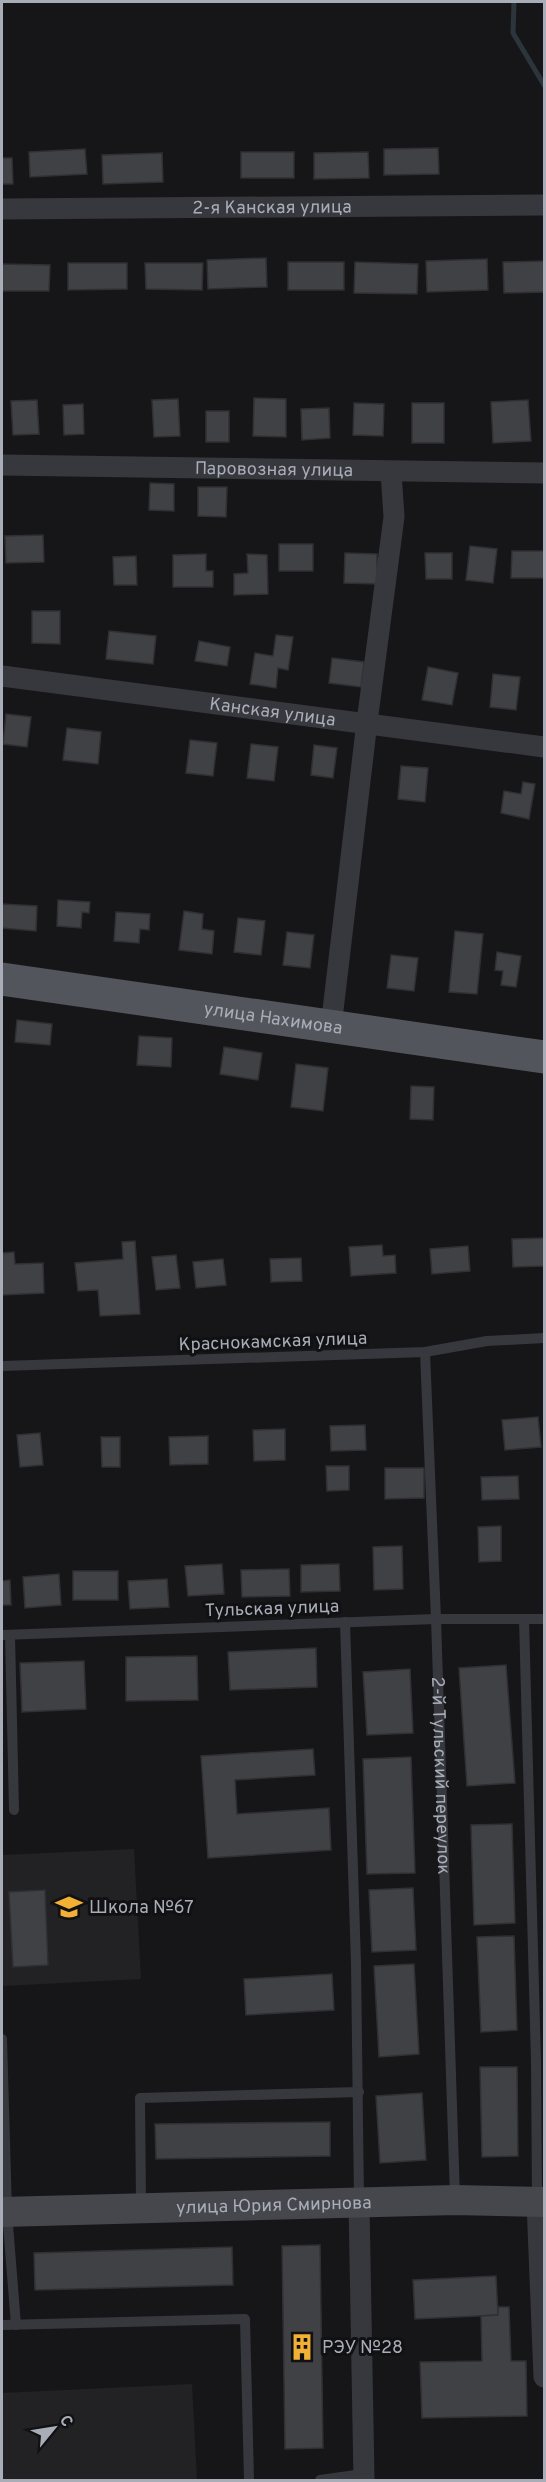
<svg xmlns="http://www.w3.org/2000/svg" width="546" height="2482" font-family="Overpass,sans-serif">
<style>
.built{fill:#222225}
.lines{fill:none;stroke-linecap:round;stroke-linejoin:round}
.stream{stroke:#2c353c;stroke-width:5}
.building{fill:#404145;stroke:#303034;stroke-width:1.5}
.lane{stroke:#37383d;stroke-width:10}
.street{stroke:#37383d;stroke-width:21}
.secondary{stroke:#45474d;stroke-width:30}
.primary{stroke:#53555c;stroke-width:33}
.labels{text-anchor:middle;stroke-width:6;stroke-linejoin:round;paint-order:stroke}
.street-label{font-size:18px;fill:#a8adb8;stroke:#111113}
.poi-label{font-size:18px;fill:#a8adb8;stroke:#111113;text-anchor:start}
</style>
<rect width="100%" height="100%" fill="#161618"/>
<g class="built">
<polygon points="134,1849 141,1979 3,1986 2,1855"/>
<polygon points="192,2384 197,2480 2,2480 2,2393"/>
</g>
<g class="lines">
<polyline class="stream" points="514,2 513,33 544,85"/>
</g>
<g class="building">
<polygon points="438,148 439,174 384,175 384,149"/>
<polygon points="85,149 87,174 30,177 29,152"/>
<rect x="241" y="152" width="53" height="26"/>
<polygon points="368,152 369,178 314,179 314,153"/>
<polygon points="162,153 163,182 103,184 102,155"/>
<polygon points="2,158 12,158 13,184 2,184"/>
<polygon points="266,258 267,287 208,289 207,260"/>
<polygon points="487,259 488,290 427,292 426,261"/>
<polygon points="544,261 544,292 504,293 503,262"/>
<rect x="288" y="262" width="56" height="28"/>
<polygon points="355,262 418,264 417,294 354,293"/>
<polygon points="68,263 127,263 127,289 68,290"/>
<polygon points="145,263 203,263 202,290 146,289"/>
<polygon points="2,264 50,265 49,291 2,291"/>
<polygon points="254,398 286,399 286,437 253,436"/>
<polygon points="178,399 180,436 154,437 152,400"/>
<polygon points="37,400 39,434 13,435 11,401"/>
<polygon points="528,400 531,441 493,443 491,402"/>
<polygon points="354,403 384,404 383,436 353,435"/>
<rect x="412" y="403" width="32" height="40"/>
<polygon points="83,404 84,434 64,435 63,405"/>
<polygon points="329,408 330,438 302,440 301,409"/>
<rect x="206" y="411" width="23" height="31"/>
<polygon points="150,483 174,484 174,511 149,510"/>
<polygon points="198,487 227,487 226,517 198,516"/>
<polygon points="43,535 44,562 6,563 5,536"/>
<rect x="279" y="544" width="34" height="27"/>
<polygon points="470,546 497,549 493,583 466,580"/>
<polygon points="512,551 544,551 544,578 511,578"/>
<polygon points="345,553 377,554 377,584 344,583"/>
<polygon points="425,553 452,553 452,579 426,579"/>
<polygon points="206,554 206,571 213,571 213,587 173,587 173,555"/>
<polygon points="247,554 267,555 268,594 234,595 234,574 248,573"/>
<polygon points="136,556 137,585 114,585 113,557"/>
<polygon points="32,611 60,611 60,644 32,643"/>
<polygon points="109,631 156,636 153,664 106,659"/>
<polygon points="276,635 293,637 288,670 278,668 276,688 250,684 255,653 273,656"/>
<polygon points="199,641 230,647 227,666 195,661"/>
<polygon points="332,658 364,662 361,687 329,683"/>
<polygon points="428,667 458,673 452,705 422,700"/>
<polygon points="493,674 520,677 516,710 490,707"/>
<polygon points="6,714 31,717 27,747 3,744"/>
<polygon points="67,728 101,732 98,764 63,760"/>
<polygon points="190,740 217,743 213,776 186,773"/>
<polygon points="251,744 278,747 274,781 247,778"/>
<polygon points="314,745 337,748 333,778 311,775"/>
<polygon points="401,766 428,768 425,802 398,799"/>
<polygon points="523,782 535,784 529,819 501,813 504,791 521,794"/>
<polygon points="58,900 90,902 89,913 82,912 81,928 57,926"/>
<polygon points="2,904 37,906 36,931 2,928"/>
<polygon points="184,911 203,914 202,929 214,931 212,954 179,950"/>
<polygon points="116,912 150,914 149,930 140,929 139,943 114,941"/>
<polygon points="238,918 265,921 261,955 234,952"/>
<polygon points="455,931 483,934 477,994 449,992"/>
<polygon points="287,932 314,935 310,968 283,965"/>
<polygon points="497,952 521,956 516,987 501,985 503,971 495,970"/>
<polygon points="391,955 418,958 414,991 387,988"/>
<polygon points="17,1020 52,1024 50,1045 15,1042"/>
<polygon points="139,1036 172,1038 171,1067 137,1065"/>
<polygon points="224,1047 262,1053 258,1080 220,1074"/>
<polygon points="296,1064 328,1068 323,1111 291,1107"/>
<polygon points="411,1086 434,1087 433,1120 410,1119"/>
<polygon points="544,1238 544,1266 513,1267 512,1239"/>
<polygon points="135,1241 140,1314 100,1316 98,1290 78,1291 75,1263 123,1259 122,1242"/>
<polygon points="382,1245 383,1256 395,1255 396,1273 351,1276 349,1247"/>
<polygon points="468,1246 470,1271 432,1274 430,1249"/>
<polygon points="14,1252 15,1264 43,1263 44,1293 2,1295 2,1253"/>
<polygon points="176,1255 180,1288 156,1290 152,1257"/>
<polygon points="301,1258 302,1281 271,1282 270,1259"/>
<polygon points="223,1259 226,1285 196,1288 193,1262"/>
<polygon points="538,1417 541,1447 505,1450 502,1420"/>
<polygon points="365,1425 366,1450 331,1451 330,1426"/>
<polygon points="285,1429 285,1460 254,1461 253,1430"/>
<polygon points="40,1433 43,1465 20,1467 17,1435"/>
<polygon points="208,1436 208,1464 170,1465 169,1437"/>
<polygon points="101,1437 120,1437 120,1467 102,1467"/>
<polygon points="326,1466 349,1466 349,1490 327,1491"/>
<polygon points="385,1468 424,1468 424,1498 385,1499"/>
<polygon points="518,1476 519,1499 482,1500 481,1477"/>
<polygon points="501,1526 501,1561 479,1562 478,1527"/>
<polygon points="402,1546 403,1589 374,1590 373,1547"/>
<polygon points="222,1564 224,1594 188,1596 185,1566"/>
<polygon points="339,1564 340,1591 301,1592 301,1565"/>
<polygon points="289,1569 290,1596 242,1597 241,1570"/>
<rect x="73" y="1571" width="45" height="29"/>
<polygon points="59,1574 61,1605 25,1608 23,1577"/>
<polygon points="167,1579 169,1607 130,1609 128,1581"/>
<polygon points="10,1580 11,1605 2,1605 2,1581"/>
<polygon points="316,1648 317,1687 230,1690 228,1652"/>
<polygon points="197,1656 198,1700 126,1701 126,1657"/>
<polygon points="84,1661 86,1709 22,1712 20,1663"/>
<polygon points="506,1665 515,1783 467,1786 459,1668"/>
<polygon points="410,1669 413,1733 367,1735 363,1672"/>
<polygon points="313,1749 315,1775 235,1780 237,1814 329,1808 331,1850 208,1858 201,1756"/>
<polygon points="411,1757 415,1873 367,1874 363,1759"/>
<polygon points="512,1824 515,1923 474,1925 471,1825"/>
<polygon points="413,1888 416,1950 372,1952 369,1890"/>
<polygon points="45,1890 48,1965 13,1967 9,1892"/>
<polygon points="514,1936 517,2030 481,2032 477,1937"/>
<polygon points="414,1964 419,2054 379,2057 374,1966"/>
<polygon points="332,1974 334,2010 246,2015 244,1979"/>
<polygon points="480,2067 517,2067 518,2156 482,2157"/>
<polygon points="422,2093 426,2160 380,2163 376,2096"/>
<polygon points="330,2122 330,2156 156,2159 155,2124"/>
<polygon points="320,2245 323,2448 285,2449 282,2246"/>
<polygon points="232,2247 233,2285 35,2290 34,2253"/>
<polygon points="496,2276 498,2315 415,2319 413,2280"/>
<polygon points="498,2307 509,2307 511,2361 526,2361 527,2416 422,2418 420,2362 482,2361 481,2316 498,2315"/>
</g>
<g class="lines">
<g class="lane">
<path id="s1" d="M425 1352 436 1619 455 2197"/>
<polyline points="2,1366 425,1352 487,1341 544,1338"/>
<polyline points="524,1619 536,2061 537,2200"/>
<polyline points="345,1622 356,1963 359,2201"/>
<polyline points="2,1635 436,1619 544,1619"/>
<polyline points="10,1635 14,1810"/>
<polyline points="2,2039 7,2212 16,2325"/>
<polyline points="141,2205 140,2098 359,2092"/>
<polyline points="2,2325 245,2319 249,2480"/>
<polyline points="320,2480 363,2474"/>
</g>
<g class="street">
<path id="s2" d="M2 209 542 205"/>
<path id="s3" d="M2 465 544 473"/>
<path id="s4" d="M2 676 544 747"/>
<polyline points="331,1027 367,722 394,517 391,472"/>
<polyline points="537,2202 544,2377"/>
<polyline points="359,2203 364,2480"/>
</g>
<path class="secondary" id="s5" d="M2 2212 455 2200 544 2202"/>
<path class="primary" id="s6" d="M2 979 544 1057"/>
</g>
<defs>
<symbol id="school-bare" viewBox="-9 -9 18 18"><path d="M0-5L7-2L0 1L-7-2ZM-4 1L0 2.5L4 1V4Q0 6-4 4Z" fill="#f2b134" stroke="#111113" stroke-width="2.5" paint-order="stroke"/></symbol>
<symbol id="building-bare" viewBox="-9 -9 18 18"><path d="M-4-6H4V6H1V3H-1V6H-4ZM-2.5-4.3h1.7v1.8h-1.7ZM.8-4.3h1.7v1.8H.8ZM-2.5-1h1.7V.8h-1.7ZM.8-1h1.7V.8H.8Z" fill="#f2b134" stroke="#111113" stroke-width="2.5" paint-order="stroke"/></symbol>
</defs>
<g fill-rule="evenodd">
<use href="#school-bare" x="50" y="1888" width="38" height="38"/>
<use href="#building-bare" x="283" y="2328" width="38" height="38"/>
</g>
<g class="labels">
<g class="street-label">
<text dy="6" stroke="none"><textPath href="#s2" startOffset="270">2-я Канская улица</textPath></text>
<text dy="6" stroke="none"><textPath href="#s3" startOffset="272">Паровозная улица</textPath></text>
<text dy="6" stroke="none"><textPath href="#s4" startOffset="273">Канская улица</textPath></text>
<text dy="6" stroke="none"><textPath href="#s6" startOffset="274">улица Нахимова</textPath></text>
<text transform="translate(273 1341) rotate(-2)" y="6">Краснокамская улица</text>
<text transform="translate(272 1608) rotate(-2)" y="6">Тульская улица</text>
<text dy="6" stroke="none"><textPath href="#s1" startOffset="424">2-й Тульский переулок</textPath></text>
<text dy="6" stroke="none"><textPath href="#s5" startOffset="272">улица Юрия Смирнова</textPath></text>
</g>
<g class="poi-label">
<text x="89" y="1913">Школа №67</text>
<text x="322" y="2353">РЭУ №28</text>
</g>
</g>
<rect width="546" height="2482" fill="none" stroke="#a8adb8" stroke-width="6"/>
<g transform="translate(54 2428) rotate(60)" stroke="#111113" stroke-width="4.5" paint-order="stroke">
<path d="M0-4.5L10 22L0 15L-10 22Z" fill="#a8adb8"/>
<text y="-9" font-size="16" font-weight="bold" text-anchor="middle" fill="#a8adb8">С</text>
</g>
</svg>
